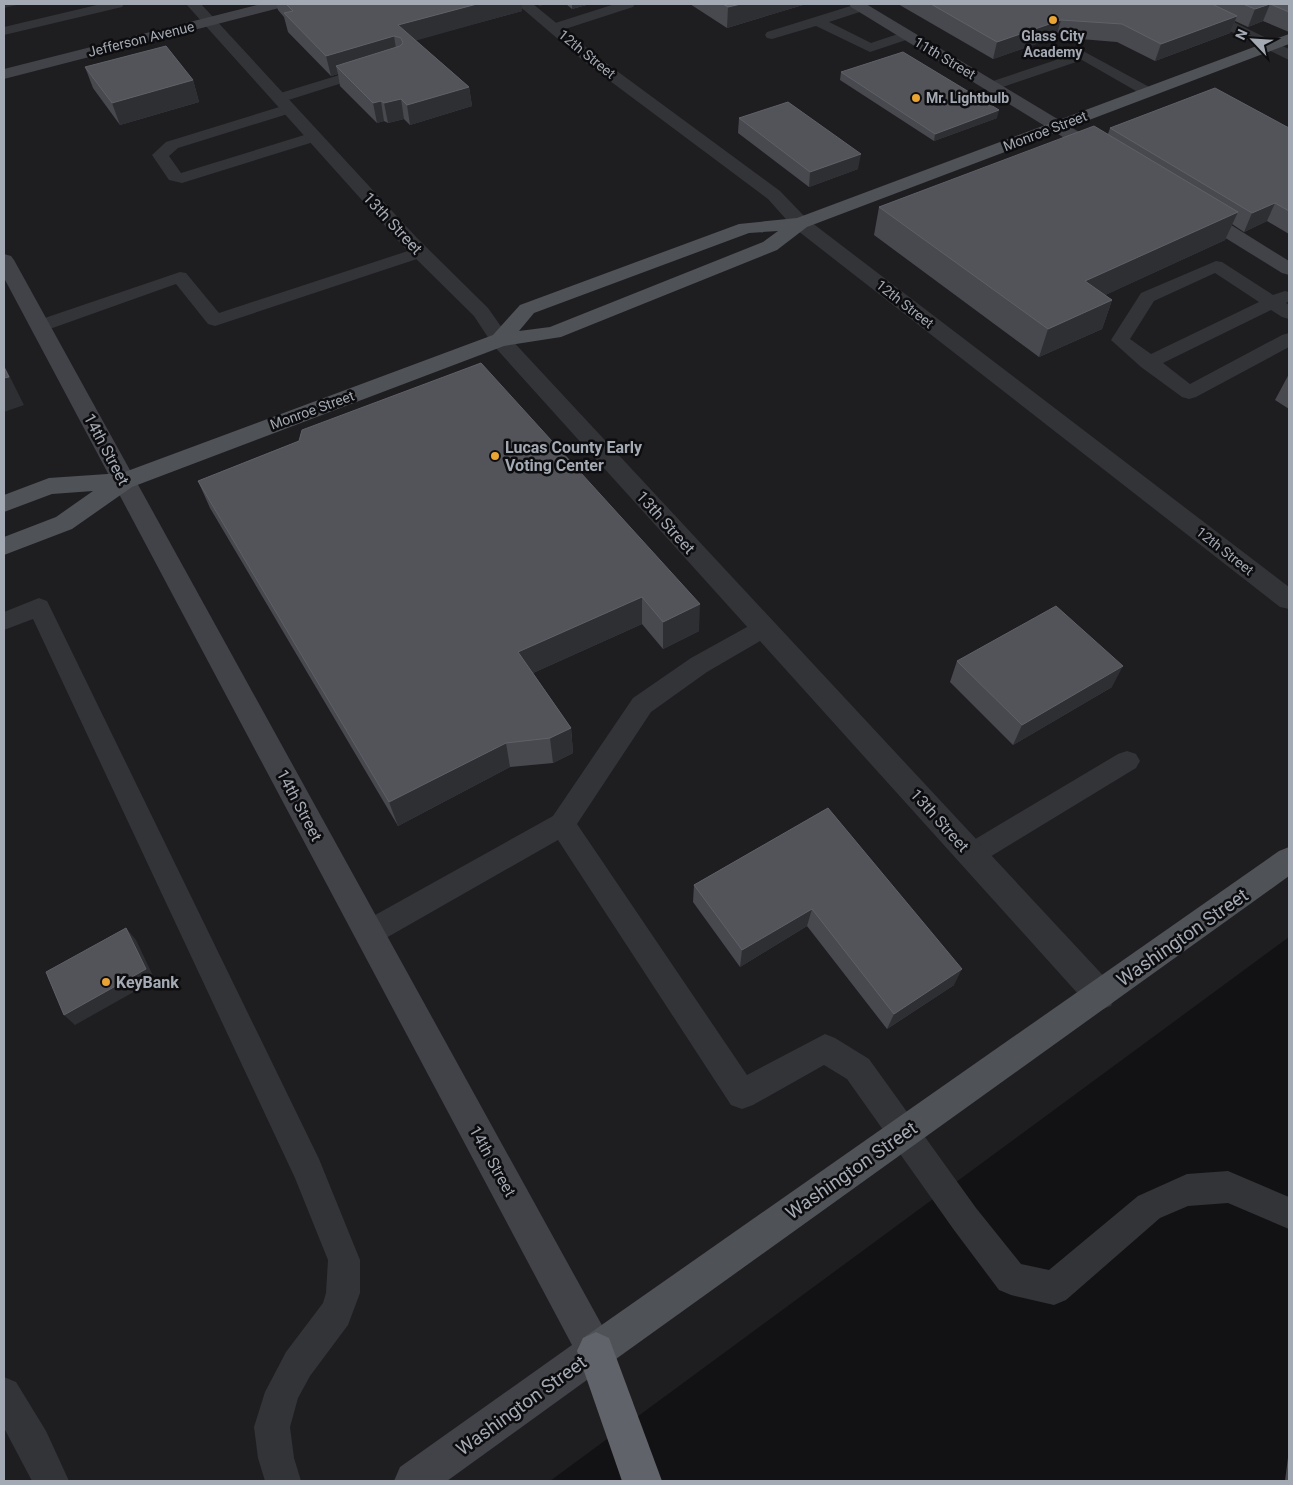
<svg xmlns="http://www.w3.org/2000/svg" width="1293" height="1485" font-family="Roboto,sans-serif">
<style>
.built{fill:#1e1e21}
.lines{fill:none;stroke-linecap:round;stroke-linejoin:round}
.lane{fill:#333438;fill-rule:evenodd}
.street{fill:#333438;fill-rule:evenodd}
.secondary{fill:#414348;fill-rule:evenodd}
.primary{fill:#4f5257;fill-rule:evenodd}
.highway{fill:#606369;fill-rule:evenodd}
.wall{fill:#48494f}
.shaded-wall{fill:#2e2f33}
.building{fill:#52545a;stroke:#5f6168}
.poi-dot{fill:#e9a434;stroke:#0d0d0f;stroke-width:2}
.labels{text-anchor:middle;stroke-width:5;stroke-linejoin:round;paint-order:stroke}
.far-poi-label{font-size:14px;font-weight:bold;fill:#a4aab4;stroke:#0d0d0f}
.far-street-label{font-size:14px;fill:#a4aab4;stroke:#0d0d0f}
.street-label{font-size:16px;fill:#a4aab4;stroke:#0d0d0f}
.poi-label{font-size:16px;font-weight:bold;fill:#a4aab4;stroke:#0d0d0f;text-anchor:start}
.near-street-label{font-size:19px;fill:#a4aab4;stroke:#0d0d0f}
</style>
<rect width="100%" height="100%" fill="#121214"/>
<polygon class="built" points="4,4 1289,4 1289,937 550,1481 4,1481"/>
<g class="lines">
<g class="lane">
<polygon points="101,4 124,4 122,7 4,35 4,27"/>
<polygon points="615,4 635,4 633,7 559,31 549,31 547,28 549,25"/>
<polygon points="857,4 866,4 868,7 866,10 829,22 871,43 907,31 912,32 914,35 912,38 870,52 816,26 772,39 767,38 765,35 767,32"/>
<polygon points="1083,51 1153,89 1156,92 1153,95 1143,95 1082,60 997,89 987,89 985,86 987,83"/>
<polygon points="372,65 377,66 379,69 377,72 279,103 274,101 271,98 274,95"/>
<polygon points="289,104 294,106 297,109 294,112 178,148 169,156 181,173 314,132 320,134 322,137 320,140 182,183 169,180 152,155 166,142"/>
<polygon points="420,247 426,248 429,252 426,256 215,326 208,324 176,284 47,330 40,332 33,330 31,326 33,322 180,272 186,273 219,313"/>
<path d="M1216 261 1222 262 1273 295 1285 291 1289 292V301L1286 303 1289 305V319L1282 317 1271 310 1163 363 1190 384 1282 335 1289 333V347L1196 397 1189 399 1182 397 1141 367 1111 340 1141 293ZM1215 273 1259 302 1151 354 1130 339 1154 301Z"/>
<polygon points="39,598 47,601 50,607 319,1159 360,1260 360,1293 348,1325 310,1376 298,1398 290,1427 294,1458 301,1481 265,1481 258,1458 254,1427 265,1392 286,1352 323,1303 326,1293 328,1260 295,1178 33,619 4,630 4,612"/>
<polygon points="764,619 772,622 776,628 772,634 707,672 651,712 577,824 747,1075 825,1034 835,1038 869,1059 976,1208 1021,1264 1049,1270 1138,1196 1187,1174 1228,1171 1289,1197 1289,1229 1228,1203 1188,1206 1160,1218 1066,1300 1054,1305 1011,1295 999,1290 954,1230 847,1079 824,1065 753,1105 742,1109 731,1105 558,840 379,942 369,946 359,942 355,933 359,924 553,816 633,698 691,658 756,622"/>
<polygon points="1127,751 1136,754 1140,761 1136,768 980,863 971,867 962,863 958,855 962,847 1118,754"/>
<polygon points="4,1377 16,1382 46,1431 69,1481 32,1481 4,1428"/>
</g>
<g class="street">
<polygon points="186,4 201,4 417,238 488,308 507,335 1111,984 1116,995 1111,1006 1100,1010 1089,1006 493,345 474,316 403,246"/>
<polygon points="517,4 533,4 598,57 780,191 807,219 1289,587 1289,609 1280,607 793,227 768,199 586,63"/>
<polygon points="1178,4 1197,4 1289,49 1289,60 1181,7"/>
</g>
<g class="secondary">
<polygon points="261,4 286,4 283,7 4,79 4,69"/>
<polygon points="849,4 866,4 1109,150 1112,154 1109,158 1103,159 1097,158 851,7"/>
<polygon points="1197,206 1204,208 1289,261 1289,275 1282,273 1190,216 1188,212 1190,208"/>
<polygon points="4,254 11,256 14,260 609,1338 615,1351 609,1364 447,1481 394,1481 400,1467 572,1345 4,278"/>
</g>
<g class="primary">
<path d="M1289 34V44L807 227 777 250 561 337 504 346 132 487 72 529 4 555V537L56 517 93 491 52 494 4 512V495L49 478 122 473 493 335 520 305 739 224 797 218ZM778 231 763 242 550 327 519 331 534 313 749 233Z"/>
<polygon points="1289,847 1289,876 609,1364 596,1370 583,1364 577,1351 583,1338 1279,851"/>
</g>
<polygon class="highway" points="596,1332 609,1338 662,1481 622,1481 577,1351 583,1338"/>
</g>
<g class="wall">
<polygon points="276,4 522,4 522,11 415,40 469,87 472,106 410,125 404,119 388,123 384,121 377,123 340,86 338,74 331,76 288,32 284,17 278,10"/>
<polygon points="566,4 590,4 572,9"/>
<polygon points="690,4 806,4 727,28"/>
<polygon points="898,4 1289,4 1289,32 1263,21 1248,27 1235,21 1230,33 1155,61 1117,42 1056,37 993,59"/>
<polygon points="85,67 193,80 199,102 120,125 93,88"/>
<polygon points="841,72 997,118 934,141 840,80"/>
<polygon points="739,118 858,169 809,187 738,133"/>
<polygon points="1110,128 1289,128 1289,234 1267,221 1244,232 1232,224 1225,240 1105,295 1112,300 1102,329 1039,357 874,235 879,207 1108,134"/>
<polygon points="481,363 699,631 663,649 642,624 533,673 571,728 573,753 553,763 510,767 398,826 210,508 198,481 299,441"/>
<polygon points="1289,374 1289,409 1275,400"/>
<polygon points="957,661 1112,687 1013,745 950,682"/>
<polygon points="828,808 954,985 887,1029 807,926 740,967 693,902 694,885"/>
<polygon points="1289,1450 1289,1481 1285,1481"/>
</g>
<g class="shaded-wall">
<polygon points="4,4 21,4 4,8"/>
<polygon points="477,4 522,4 522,11 404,44 398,25"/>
<polygon points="539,4 548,4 539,6"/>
<polygon points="572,4 590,4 572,9"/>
<polygon points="741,4 806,4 727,28 728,7"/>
<polygon points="1270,4 1263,21 1248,27 1255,9"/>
<polygon points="1237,16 1230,33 1155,61 1161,44"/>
<polygon points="1061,20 1056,37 993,59 997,42"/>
<polygon points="394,36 397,55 336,66 338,74 331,76 326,56"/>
<polygon points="193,80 199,102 120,125 112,103"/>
<polygon points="469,87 472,106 410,125 407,105"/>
<polygon points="401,99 404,119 388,123 384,103"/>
<polygon points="381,101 384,121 377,123 373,103"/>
<polygon points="999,110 997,118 934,141 935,134"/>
<polygon points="861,154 858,169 809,187 810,172"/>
<polygon points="1275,203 1267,221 1244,232 1252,213"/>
<polygon points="1238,212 1225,240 1075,309 1085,281"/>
<polygon points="1112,300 1102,329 1039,357 1048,329"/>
<polygon points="4,365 24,405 4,412"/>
<polygon points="642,597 642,624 522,678 518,652"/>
<polygon points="700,604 699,631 663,649 663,622"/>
<polygon points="1123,666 1112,687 1013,745 1022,725"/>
<polygon points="571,728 573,753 553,763 550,738"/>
<polygon points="506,743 510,767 398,826 389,802"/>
<polygon points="812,909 807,926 740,967 742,950"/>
<polygon points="126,928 136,940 155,980 75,1025 64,1015"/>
<polygon points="962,969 954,985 887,1029 894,1014"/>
</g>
<g class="building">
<polygon points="286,4 477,4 398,25 469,87 407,105 401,99 384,103 381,101 373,103 336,66 400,46 403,43 401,38 394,36 326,56 284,13 293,11"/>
<polygon points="723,4 741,4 728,7"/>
<polygon points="931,4 1212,4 1237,16 1161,44 1122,24 1061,20 997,42"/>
<polygon points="1243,4 1270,4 1255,9"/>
<polygon points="1270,4 1289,4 1289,12"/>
<polygon points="166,46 193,80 112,103 85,67"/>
<polygon points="903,52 999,110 935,134 841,72"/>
<polygon points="1215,88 1289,128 1289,211 1275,203 1252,213 1110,128"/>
<polygon points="788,102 861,154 810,172 739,118"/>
<polygon points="1094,126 1238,212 1085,281 1112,300 1048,329 879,207"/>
<polygon points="481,363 700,604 663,622 642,597 518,652 571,728 550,738 506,743 389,802 198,481 299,441 302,430"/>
<polygon points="4,367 9,377 4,378"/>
<polygon points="1056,606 1123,666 1022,725 957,661"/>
<polygon points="828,808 962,969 894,1014 812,909 742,950 694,885"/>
<polygon points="126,928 146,969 64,1015 46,972"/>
</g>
<g class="poi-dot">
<circle cx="1053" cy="20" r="5"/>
<circle cx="916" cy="98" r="5"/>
<circle cx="495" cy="456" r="5"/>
<circle cx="106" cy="982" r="5"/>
</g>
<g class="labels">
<g class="far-poi-label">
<text x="1053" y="41">Glass City<tspan x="1053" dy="16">Academy</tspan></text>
<text x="926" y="103" text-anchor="start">Mr. Lightbulb</text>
</g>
<g class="far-street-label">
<text transform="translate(141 39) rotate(-14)" y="5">Jefferson Avenue</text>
<text transform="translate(587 54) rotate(39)" y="5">12th Street</text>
<text transform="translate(945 58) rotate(31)" y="5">11th Street</text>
<text transform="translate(1045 131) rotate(-21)" y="5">Monroe Street</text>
<text transform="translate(905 304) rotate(38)" y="5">12th Street</text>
<text transform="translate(312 410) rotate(-20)" y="5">Monroe Street</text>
<text transform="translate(1225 551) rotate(38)" y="5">12th Street</text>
</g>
<g class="street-label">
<text transform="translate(393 223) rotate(47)" y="6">13th Street</text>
<text transform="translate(107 449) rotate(62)" y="6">14th Street</text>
<text transform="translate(666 522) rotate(48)" y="6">13th Street</text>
<text transform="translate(300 805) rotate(62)" y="6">14th Street</text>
<text transform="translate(940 820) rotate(48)" y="6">13th Street</text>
<text transform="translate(493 1161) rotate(61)" y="6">14th Street</text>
</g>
<g class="poi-label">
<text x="505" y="453">Lucas County Early<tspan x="505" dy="18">Voting Center</tspan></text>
<text x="116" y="988">KeyBank</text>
</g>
<g class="near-street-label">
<text transform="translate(1182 937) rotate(-35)" y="7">Washington Street</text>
<text transform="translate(851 1170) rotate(-35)" y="7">Washington Street</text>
<text transform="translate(521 1405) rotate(-36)" y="7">Washington Street</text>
</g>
</g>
<rect width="1293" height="1485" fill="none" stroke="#a4aab4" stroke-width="10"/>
<g transform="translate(1253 40) rotate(295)" stroke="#0d0d0f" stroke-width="4" paint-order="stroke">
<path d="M0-4L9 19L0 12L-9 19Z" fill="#a4aab4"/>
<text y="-8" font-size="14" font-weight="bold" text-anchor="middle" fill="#a4aab4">N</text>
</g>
</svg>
